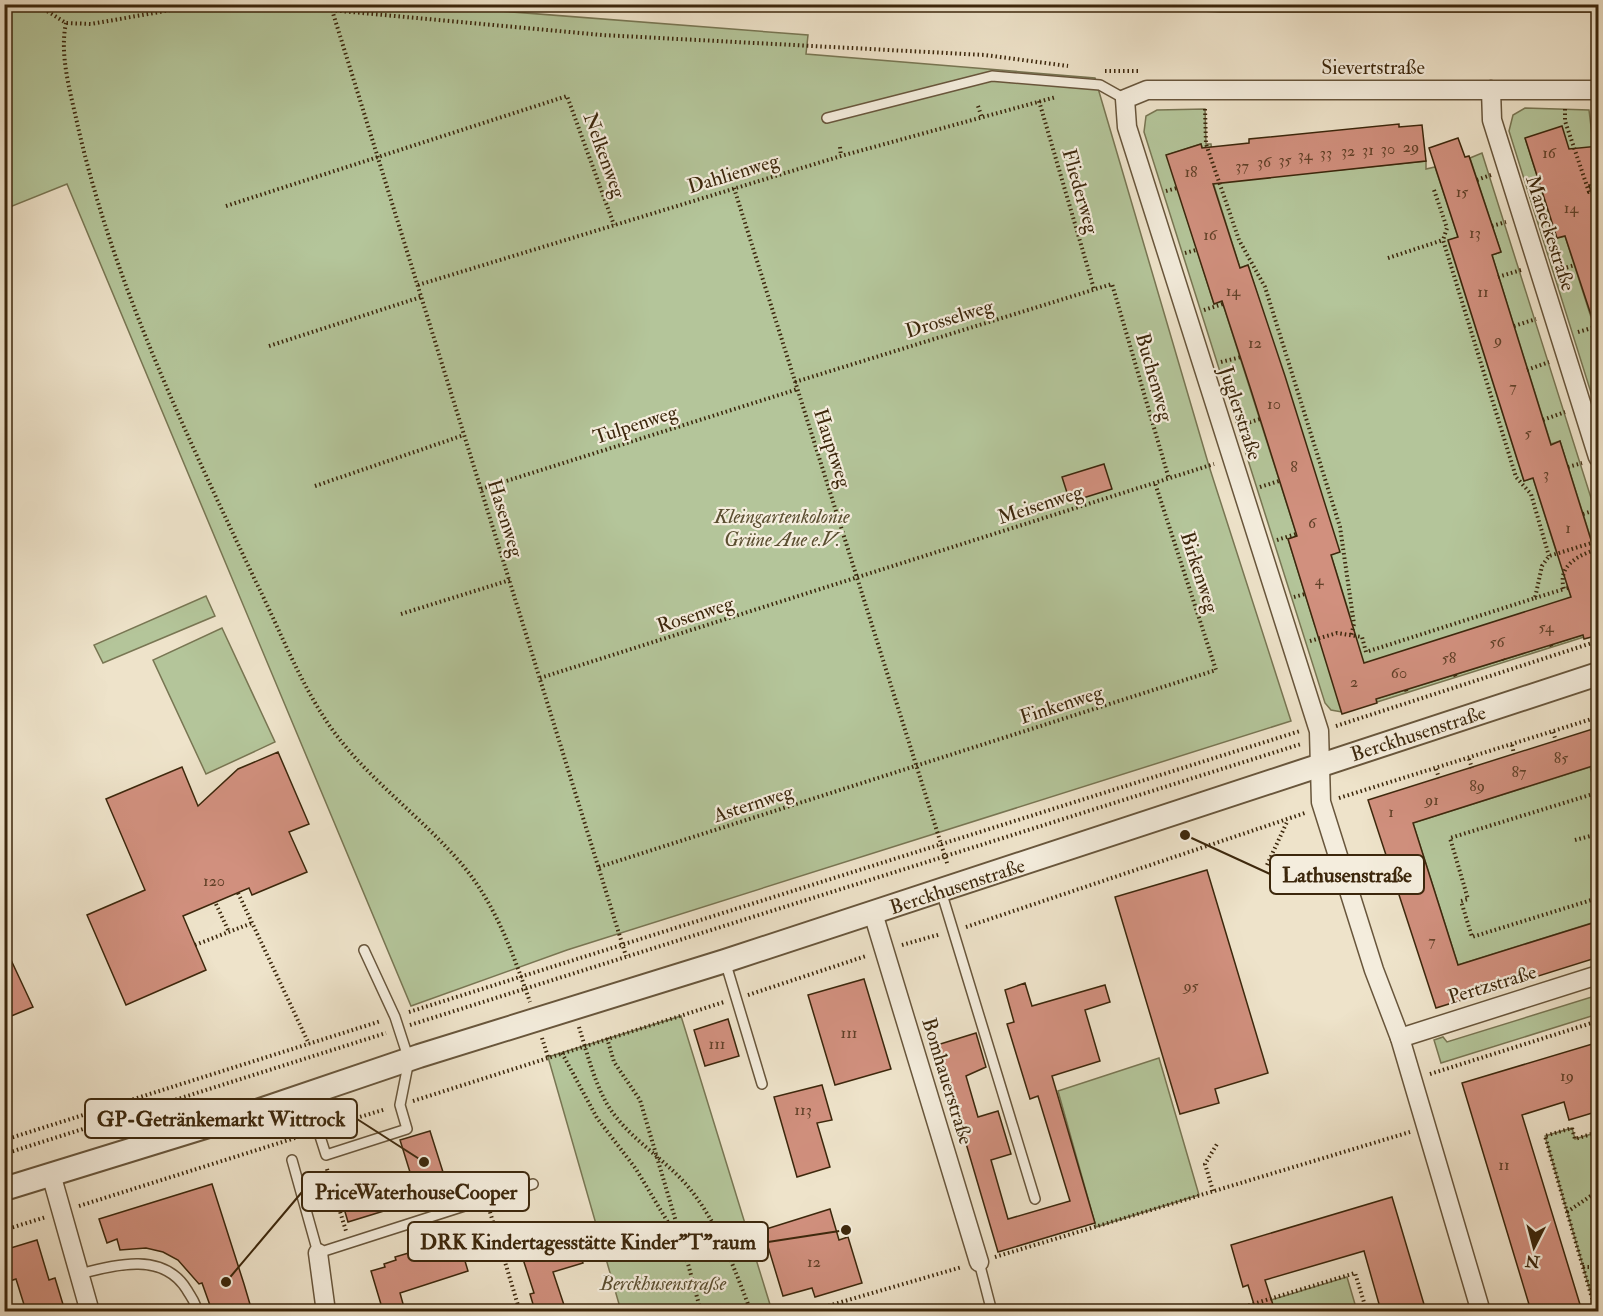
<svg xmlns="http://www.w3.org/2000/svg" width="1603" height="1316" font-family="'IM FELL Double Pica',serif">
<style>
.green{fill:#b4c59a;stroke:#787653;stroke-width:1.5;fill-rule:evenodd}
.building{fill:#d1907e;stroke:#3c270c;stroke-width:1.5}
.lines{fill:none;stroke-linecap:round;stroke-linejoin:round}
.service-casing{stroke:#68563c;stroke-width:12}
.minor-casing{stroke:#68563c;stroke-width:21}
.tertiary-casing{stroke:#68563c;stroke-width:26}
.path{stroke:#3c270c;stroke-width:4;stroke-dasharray:1.5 3;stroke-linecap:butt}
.service{stroke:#f4eddd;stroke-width:9}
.minor{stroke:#f4eddd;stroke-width:18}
.tertiary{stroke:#f4eddd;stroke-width:22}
.rail-casing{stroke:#3c270c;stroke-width:7}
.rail{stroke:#f4eddd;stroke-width:4.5;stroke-dasharray:14;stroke-linecap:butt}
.labels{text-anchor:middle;stroke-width:4.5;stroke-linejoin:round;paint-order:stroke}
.number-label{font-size:16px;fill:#614128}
.street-label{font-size:20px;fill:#3c270c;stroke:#f4eddd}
.park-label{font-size:20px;font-style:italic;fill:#5a4e30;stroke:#f4eddd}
.leader{fill:none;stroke:#3c270c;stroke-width:2}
.callout-dot{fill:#3c270c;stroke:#f4eddd;stroke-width:2}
.callout{fill:#f4eddd;stroke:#3c270c;stroke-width:2}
.callout-label{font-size:21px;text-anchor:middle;font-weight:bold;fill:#3c270c}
</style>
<rect width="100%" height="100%" fill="#eee3ca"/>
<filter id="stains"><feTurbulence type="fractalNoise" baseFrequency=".00333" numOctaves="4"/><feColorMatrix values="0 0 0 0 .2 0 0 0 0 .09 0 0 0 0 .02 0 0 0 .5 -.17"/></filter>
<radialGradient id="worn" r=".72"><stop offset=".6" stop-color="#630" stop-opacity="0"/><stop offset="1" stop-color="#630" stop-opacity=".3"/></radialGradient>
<g class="green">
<polygon points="5,5 423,5 808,35 806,54 1095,78 1209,466 1291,721 567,950 411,1006 67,184 5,209"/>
<polygon points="1525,108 1589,110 1598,185 1598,216 1525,138 1557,238 1565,236 1598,339 1598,415 1509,131 1513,115"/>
<path d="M1205 109 1206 144H1211L1212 153 1339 170 1426 161V169L1435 167 1458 237 1448 241 1456 266 1524 481 1533 478 1556 551 1591 539 1560 441 1551 444 1492 255 1501 252 1470 158 1482 153 1598 520V541L1589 544 1591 551 1598 549V567L1564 575 1571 597 1342 712 1331 710 1325 703 1144 132 1146 116 1157 110ZM1201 144 1240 268 1248 265 1339 551 1331 555 1350 616 1315 626 1288 539 1297 536 1222 301 1214 304 1167 155Z"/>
<polygon points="206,596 215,616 103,663 94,645"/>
<polygon points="222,628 275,742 206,774 153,660"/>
<polygon points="1583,635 1584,637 1377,702 1376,699"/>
<polygon points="1590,767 1598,793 1598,921 1458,965 1413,823"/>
<polygon points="1598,995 1598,1014 1441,1063 1434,1040 1443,1037 1447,1042"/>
<polygon points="681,1016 772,1311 621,1311 548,1057"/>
<polygon points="1159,1058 1199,1195 1096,1227 1058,1091"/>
<polygon points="1572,1128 1575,1139 1598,1132 1598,1311 1596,1311 1545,1136"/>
<polygon points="1347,1277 1357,1311 1275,1311 1271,1300"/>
</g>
<g class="building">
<polygon points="1399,124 1399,127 1422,125 1426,161 1213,184 1240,268 1248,265 1285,376 1340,552 1331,555 1364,663 1571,597 1533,478 1524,481 1448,240 1458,237 1429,148 1458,138 1465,157 1469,156 1501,252 1492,255 1551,445 1560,441 1591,540 1599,567 1599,635 1584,639 1583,635 1376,699 1377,703 1342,714 1288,539 1297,536 1250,387 1222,301 1214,304 1166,155 1201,144 1202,148 1249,143 1249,139"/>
<polygon points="1562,126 1569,149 1599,146 1599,185 1589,185 1599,216 1599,326 1595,327 1565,236 1557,238 1525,138"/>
<polygon points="1104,464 1112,489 1070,502 1062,477"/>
<polygon points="1599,727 1599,764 1413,823 1458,965 1599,921 1599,957 1436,1008 1368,800"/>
<polygon points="278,752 309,824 289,832 307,872 252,895 249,888 183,916 206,970 126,1005 87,915 145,890 106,799 182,767 198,806 238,769"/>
<polygon points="1207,870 1268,1073 1215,1089 1219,1103 1180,1114 1115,897"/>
<polygon points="4,945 33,1007 4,1019"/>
<polygon points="864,979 891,1069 835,1085 808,995"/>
<polygon points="1025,983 1032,1006 1105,985 1110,1002 1085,1010 1100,1061 1052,1076 1095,1223 998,1252 937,1045 976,1033 986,1067 966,1076 978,1117 998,1111 1011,1154 991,1160 1008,1219 1070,1201 1038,1096 1030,1099 1007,1024 1014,1022 1005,990"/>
<polygon points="728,1019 739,1056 705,1066 694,1030"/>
<polygon points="1599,1042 1599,1111 1569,1120 1564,1102 1522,1115 1582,1311 1531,1311 1462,1083"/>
<polygon points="822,1085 832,1120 817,1123 830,1167 797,1177 774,1097"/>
<polygon points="430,1131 449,1191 348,1222 343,1205 414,1185 400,1140"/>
<polygon points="212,1184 244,1284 252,1311 212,1311 202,1283 199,1284 178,1260 163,1252 146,1248 120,1250 117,1239 107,1243 99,1219"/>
<polygon points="1392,1197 1426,1311 1381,1311 1364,1251 1265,1280 1275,1311 1256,1311 1248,1285 1243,1287 1231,1245"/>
<polygon points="830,1209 839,1240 848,1237 862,1283 815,1297 812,1288 783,1296 763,1230"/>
<polygon points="575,1237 583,1263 553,1272 566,1311 535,1311 530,1294 534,1293 521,1253"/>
<polygon points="37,1240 49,1280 55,1278 65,1311 26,1311 16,1279 4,1283 4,1250"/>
<polygon points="449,1241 450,1244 459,1241 468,1271 400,1293 405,1311 383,1311 371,1271 385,1267 384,1264 396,1260 395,1257"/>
</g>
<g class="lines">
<defs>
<g id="service">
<polyline points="827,118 992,76 1100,85 1125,99"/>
<polyline points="941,891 1035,1199"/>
<polyline points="725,961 762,1084"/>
<polyline points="265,1114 318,1130 326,1155 407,1129 400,1105 409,1060 395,1017 364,950"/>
<polyline points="292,1160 318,1253 533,1184"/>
<polyline points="979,1262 992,1312"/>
<path d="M80 1274C116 1264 164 1252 187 1290 191 1297 197 1304 197 1312"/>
</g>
<g id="minor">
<polyline points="1491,90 1492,120 1598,457"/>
<polyline points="873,913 979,1262"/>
<polyline points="1400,1038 1598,975"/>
<polyline points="51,1174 90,1312"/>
<polyline points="318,1253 326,1312"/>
<polyline points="1481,1312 1400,1038 1374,970 1321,802 1319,731 1127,127 1125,99 1147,90 1598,90"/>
</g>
<polyline id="tertiary" points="4,1189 257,1111 419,1056 725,961 1598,674"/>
</defs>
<use href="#service" class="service-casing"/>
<use href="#minor" class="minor-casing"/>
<use href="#tertiary" class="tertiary-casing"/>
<g class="path">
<polyline points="36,4 66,23 91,24 205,4"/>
<polyline points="264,4 602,35 985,55 1068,66"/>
<polyline points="332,10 626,956"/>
<path d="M66 23C59 56 71 94 78 127 114 284 186 434 255 580 278 626 297 676 325 719 362 776 422 816 465 868 497 908 513 954 530 1002"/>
<polyline points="1105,71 1139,71"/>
<polyline points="1039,101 1094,289"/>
<polyline points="978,106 982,118"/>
<polyline points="1205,109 1206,144 1239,240 1265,287 1340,527 1354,624 1351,636"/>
<polyline points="1565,109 1565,121 1589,192 1594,191 1598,203"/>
<polyline points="840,147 841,156"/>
<polyline points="1477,180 1491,175"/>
<polyline points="734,188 948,866"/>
<polyline points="1434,190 1447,228 1443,240 1516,477 1531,494 1549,556"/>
<polyline points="1166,191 1177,188"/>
<polyline points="226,206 567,96 614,225"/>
<polyline points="1492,226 1506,222"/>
<polyline points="1185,253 1196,250"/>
<polyline points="1388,258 1443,240"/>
<polyline points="1558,270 1575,265"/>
<polyline points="1498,277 1521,270"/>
<polyline points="418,285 841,156 1056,97"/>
<polyline points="1204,310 1223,304"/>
<polyline points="1514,326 1536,319"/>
<polyline points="1578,332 1595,327"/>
<polyline points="269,346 421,297"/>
<polyline points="1221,362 1241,357"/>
<polyline points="1527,370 1549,362"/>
<polyline points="795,382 1112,284 1169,479"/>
<polyline points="1543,420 1565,412"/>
<polyline points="1241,425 1260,419"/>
<polyline points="1568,467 1582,463"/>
<polyline points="315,486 464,435"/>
<polyline points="1260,487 1279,481"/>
<polyline points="481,489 798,389"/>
<polyline points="1583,514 1598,509"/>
<polyline points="1277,540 1296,534"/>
<path d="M1568 588 1564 589C1557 566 1578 555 1598 549"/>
<polyline points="1294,597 1305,594"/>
<polyline points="1535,598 1564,589"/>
<polyline points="401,614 510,580"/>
<polyline points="1310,641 1337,633 1362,637 1366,652 1535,598 1542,566 1549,556 1598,541"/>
<polyline points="1551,645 1552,647"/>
<polyline points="1503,659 1504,662"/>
<polyline points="1455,675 1456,677"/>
<polyline points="540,678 1214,464"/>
<polyline points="1406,690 1407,693"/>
<polyline points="1336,726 1598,641"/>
<polyline points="1553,732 1556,741"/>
<polyline points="1512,745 1514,754"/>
<polyline points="1469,759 1472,768"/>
<polyline points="1436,769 1439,778"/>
<polyline points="1339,798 1598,717"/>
<polyline points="1598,813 1593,794 1450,838 1468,899 1461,901 1472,937 1598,898"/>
<polyline points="1575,840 1598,834"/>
<polyline points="1267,865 1287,822"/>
<polyline points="599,867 1216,670 1155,483"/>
<polyline points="238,893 309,1044"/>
<polyline points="216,904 229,932"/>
<polyline points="966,927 1305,813"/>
<polyline points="195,945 252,923"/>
<polyline points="902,945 941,934"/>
<polyline points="748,995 866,956"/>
<polyline points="409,1012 1300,731"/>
<polyline points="410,1025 1301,744"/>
<path d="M579 1027C587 1053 594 1081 607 1104 627 1138 666 1159 690 1189 719 1225 735 1270 751 1312"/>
<polyline points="542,1038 548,1057"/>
<polyline points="607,1038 614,1062 640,1100 682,1242"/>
<polyline points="562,1053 597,1118 636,1169 684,1249 701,1312"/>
<polyline points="1430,1074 1598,1021"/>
<polyline points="413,1101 724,1002"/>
<polyline points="330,1126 386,1109"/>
<polyline points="4,1140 381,1021"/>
<polyline points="4,1154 386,1033"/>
<polyline points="327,1169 346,1231"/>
<polyline points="1213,1191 1205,1164 1217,1144"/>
<polyline points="79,1206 295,1138"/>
<polyline points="490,1212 520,1312"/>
<polyline points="1567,1212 1598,1191"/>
<polyline points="4,1230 46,1217"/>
<polyline points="995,1257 1410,1132"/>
<polyline points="1583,1267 1598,1267"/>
<polyline points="1240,1308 1355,1273 1367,1312"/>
<polyline points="807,1312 962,1267"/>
<polyline points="1596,1312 1545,1136 1572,1128 1575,1139 1598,1132"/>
</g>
<use href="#service" class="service"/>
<use href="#minor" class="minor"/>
<use href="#tertiary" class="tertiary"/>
<defs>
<polyline id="rail" points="1082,4 1220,9 1598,9"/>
</defs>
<use href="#rail" class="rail-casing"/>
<use href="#rail" class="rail"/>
</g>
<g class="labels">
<g class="number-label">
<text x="1411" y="152">29</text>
<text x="1388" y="154">30</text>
<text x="1368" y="155">31</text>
<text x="1348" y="156">32</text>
<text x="1326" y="158">33</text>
<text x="1549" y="158">16</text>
<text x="1305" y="160">34</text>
<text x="1285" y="165">35</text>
<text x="1264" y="167">36</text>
<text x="1242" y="171">37</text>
<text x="1191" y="177">18</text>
<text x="1462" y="197">15</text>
<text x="1571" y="213">14</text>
<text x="1475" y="238">13</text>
<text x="1210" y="240">16</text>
<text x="1233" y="296">14</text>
<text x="1483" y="297">11</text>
<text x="1498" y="345">9</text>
<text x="1255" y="348">12</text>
<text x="1513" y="392">7</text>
<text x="1274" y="409">10</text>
<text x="1528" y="438">5</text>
<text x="1294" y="472">8</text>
<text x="1546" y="479">3</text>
<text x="1312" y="528">6</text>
<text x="1568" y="533">1</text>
<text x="1319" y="585">4</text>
<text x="1546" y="632">54</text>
<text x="1497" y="647">56</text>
<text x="1449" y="663">58</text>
<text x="1399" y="678">60</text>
<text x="1354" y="687">2</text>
<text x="1561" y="763">85</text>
<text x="1519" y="777">87</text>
<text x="1477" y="791">89</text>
<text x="1432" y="805">91</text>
<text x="1391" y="817">1</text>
<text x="214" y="886">120</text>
<text x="1432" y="946">7</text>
<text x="1191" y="991">95</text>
<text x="849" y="1038">111</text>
<text x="717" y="1049">111</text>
<text x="1567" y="1081">19</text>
<text x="803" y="1115">113</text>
<text x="1504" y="1170">11</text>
<text x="814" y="1267">12</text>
</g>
<g class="street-label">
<text x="1373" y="74">Sievertstraße</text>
<text transform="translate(605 155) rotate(70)" y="7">Nelkenweg</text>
<text transform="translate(733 173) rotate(-17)" y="7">Dahlienweg</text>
<text transform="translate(1081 191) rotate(74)" y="7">Fliederweg</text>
<text transform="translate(1551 233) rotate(72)" y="7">Maneckestraße</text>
<text transform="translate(949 318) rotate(-17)" y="7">Drosselweg</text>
<text transform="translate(1155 377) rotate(74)" y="7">Buchenweg</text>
<text transform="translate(1241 413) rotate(72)" y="7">Juglerstraße</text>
<text transform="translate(635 424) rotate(-18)" y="7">Tulpenweg</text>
<text transform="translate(833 448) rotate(72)" y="7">Hauptweg</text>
<text transform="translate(1040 504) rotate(-18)" y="7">Meisenweg</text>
<text transform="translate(506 518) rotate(73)" y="7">Hasenweg</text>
<text transform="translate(1200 572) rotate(72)" y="7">Birkenweg</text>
<text transform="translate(695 614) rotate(-18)" y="7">Rosenweg</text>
<text transform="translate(1061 704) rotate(-18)" y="7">Finkenweg</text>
<text transform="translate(1418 733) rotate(-18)" y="7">Berckhusenstraße</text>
<text transform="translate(753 803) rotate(-18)" y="7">Asternweg</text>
<text transform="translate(957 886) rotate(-18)" y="7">Berckhusenstraße</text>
<text transform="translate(1492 984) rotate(-17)" y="7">Pertzstraße</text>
<text transform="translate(948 1081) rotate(73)" y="7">Bomhauerstraße</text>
</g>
<g class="park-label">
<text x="782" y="523">Kleingartenkolonie<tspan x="782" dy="23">Grüne Aue e.V.</tspan></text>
<text x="663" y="1290">Berckhusenstraße</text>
</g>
</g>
<path class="leader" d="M1185 835L1270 874M424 1162L357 1119M226 1282L302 1192M846 1230L768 1242"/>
<g class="callout-dot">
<circle cx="1185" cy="835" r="6"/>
<circle cx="424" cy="1162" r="6"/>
<circle cx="226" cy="1282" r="6"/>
<circle cx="846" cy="1230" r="6"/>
</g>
<g class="callout">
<rect x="1270" y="855" width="154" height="39" rx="6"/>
<rect x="85" y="1099" width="272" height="39" rx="6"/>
<rect x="302" y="1172" width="227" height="39" rx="6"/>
<rect x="408" y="1222" width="360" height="39" rx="6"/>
</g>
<g class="callout-label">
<text x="1347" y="882">Lathusenstraße</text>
<text x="221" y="1126">GP-Getränkemarkt Wittrock</text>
<text x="416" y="1199">PriceWaterhouseCooper</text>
<text x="588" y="1249">DRK Kindertagesstätte Kinder"T"raum</text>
</g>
<rect width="1603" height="1316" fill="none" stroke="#eee3ca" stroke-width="24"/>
<rect x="6" y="6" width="1591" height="1304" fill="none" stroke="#3c270c" stroke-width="3"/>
<rect x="12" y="12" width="1579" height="1292" fill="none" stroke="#3c270c" stroke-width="1.5"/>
<g transform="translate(1534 1247) rotate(186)" stroke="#f4eddd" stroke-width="4.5" paint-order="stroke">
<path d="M0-4.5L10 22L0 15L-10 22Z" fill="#3c270c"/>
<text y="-9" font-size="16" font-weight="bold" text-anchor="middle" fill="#3c270c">N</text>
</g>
<rect width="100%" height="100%" filter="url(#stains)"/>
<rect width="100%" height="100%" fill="url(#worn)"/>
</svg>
